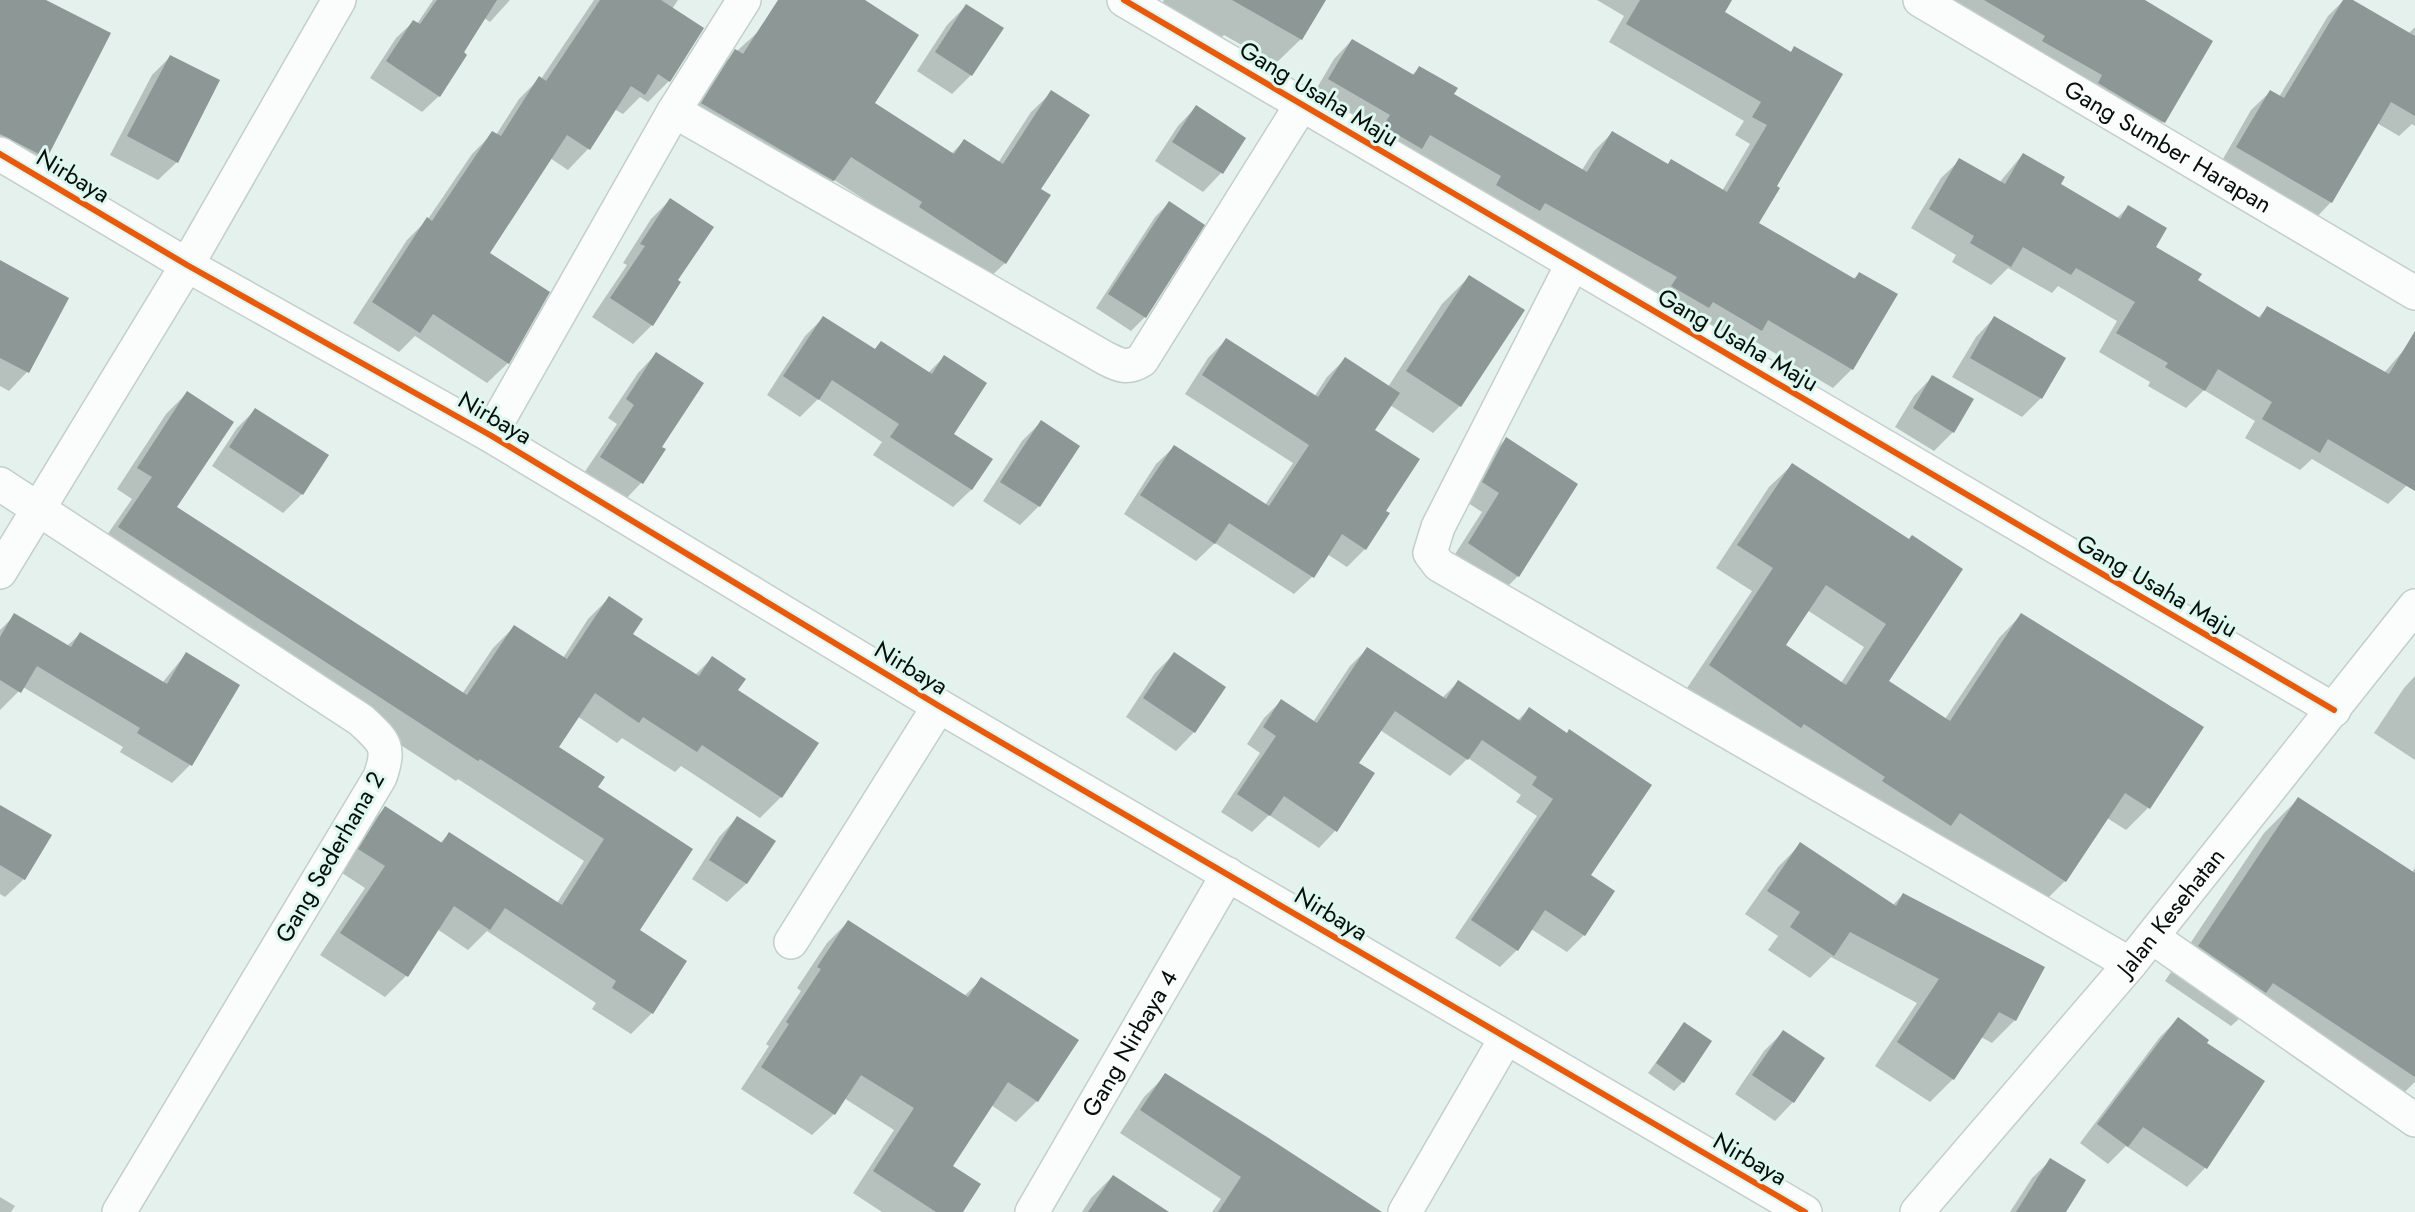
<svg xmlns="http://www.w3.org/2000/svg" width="2415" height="1212" font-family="Jost,sans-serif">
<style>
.shadow{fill:#0003;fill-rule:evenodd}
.building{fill:#8d9796;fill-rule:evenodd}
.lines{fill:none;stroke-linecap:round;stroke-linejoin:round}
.minor-casing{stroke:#c4ceca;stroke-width:36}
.minor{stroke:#fbfdfc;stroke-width:33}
.cycleway-casing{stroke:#def7ef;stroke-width:10}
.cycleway{stroke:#e8590c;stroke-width:6}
.labels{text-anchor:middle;stroke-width:6;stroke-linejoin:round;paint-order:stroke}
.street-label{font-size:24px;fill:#060e0b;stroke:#def7ef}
</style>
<rect width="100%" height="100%" fill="#e4f1ed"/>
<g class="shadow">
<polygon points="0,0 42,0 46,157 20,183 0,172"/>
<polygon points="433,0 510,0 490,22 484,18 439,96 422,112 370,78 396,38 413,22 417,24"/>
<polygon points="594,0 678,0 672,9 702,29 669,81 648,102 640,97 623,114 614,109 588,149 568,170 550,158 488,254 508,363 487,383 415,336 399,352 353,323 407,240 428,219 472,154 493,133 496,135 519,99 540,78 541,79"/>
<polygon points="781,0 863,0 873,103 951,154 964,141 998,163 1031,112 1052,92 1039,189 1005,263 984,283 903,224 834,180 813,201 682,124 715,71 760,30"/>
<polygon points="1164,0 1324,0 1301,39 1275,64 1224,35 1204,55 1150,23"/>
<polygon points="1597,0 1731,0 1723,13 1790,53 1795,48 1775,187 1757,224 1853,279 1859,274 1896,295 1852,369 1833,388 1751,339 1742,348 1311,98 1334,59 1352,40 1412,75 1420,67 1452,94 1582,170 1594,151 1612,133 1667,165 1671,160 1722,191 1750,144 1735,135 1744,121 1609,42 1624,16"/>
<polygon points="1929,0 2139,0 2163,122 2143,142"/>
<polygon points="2344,0 2350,0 2408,34 2415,27 2415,126 2412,124 2399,136 2377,123 2331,202 2313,221 2219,166 2251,110 2270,92 2279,97 2328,16"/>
<polygon points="966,6 1002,29 971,75 952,94 917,71 947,25"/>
<polygon points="170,57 177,162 158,180 110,155 152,75"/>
<polygon points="1196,107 1244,138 1221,173 1203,192 1155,161 1178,126"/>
<polygon points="2023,154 2059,185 2116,219 2128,207 2154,247 2196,281 2258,318 2267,308 2384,373 2408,345 2415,349 2415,471 2406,486 2388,504 2312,459 2300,470 2245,438 2255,421 2204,390 2186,408 2148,386 2150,382 2099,352 2117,321 2058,286 2052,293 2008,268 1991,285 1952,262 1956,255 1911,228 1941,178 1960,160 1999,183"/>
<polygon points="670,200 676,281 652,325 633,344 592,317 627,265 623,263 651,219"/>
<polygon points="1169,203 1203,225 1145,317 1131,331 1096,308 1155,217"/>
<polygon points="0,263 67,299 27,372 9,391 0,386"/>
<polygon points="1469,277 1460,406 1433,433 1390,405 1373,430 1384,512 1365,549 1347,567 1327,554 1312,577 1294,594 1215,543 1196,561 1124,514 1156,464 1174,447 1265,505 1293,463 1185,394 1208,358 1226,340 1314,397 1327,377 1345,359 1388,387 1442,304"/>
<polygon points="823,318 874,350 881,343 928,373 944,357 952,434 991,460 971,490 953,507 873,455 882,442 818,399 800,417 767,395 805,336"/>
<polygon points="1994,318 2064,359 2040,399 2022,417 1952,377 1976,337"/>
<polygon points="656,354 660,447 664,449 641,483 623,502 582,476 617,424 608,418 638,373"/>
<polygon points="1932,377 1953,432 1934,451 1895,427 1914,396"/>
<polygon points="187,393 175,508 462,694 493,648 514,627 563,658 588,619 609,598 631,634 695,675 712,658 736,691 781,797 760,818 681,766 675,772 622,738 617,743 577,716 557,748 596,788 638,931 652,1013 631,1034 592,1009 596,1003 487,931 468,950 437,929 406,976 385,997 320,955 365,888 339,871 364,829 385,808 440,843 449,834 557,903 584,861 458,779 456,781 98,548 132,499 117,489 166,414"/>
<polygon points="256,409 327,456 302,494 283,513 212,466 237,428"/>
<polygon points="1041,422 1078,446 1039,506 1020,525 983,501 1022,441"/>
<polygon points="1506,439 1518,576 1500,594 1450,562 1482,512 1465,501 1487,458"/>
<path d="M1792 465 1909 540 1887 682 1945 719 1999 638 2021 615 2148 808 2126 830 2107 818 2065 881 2042 904 1778 750 1687 688 1752 591 1716 568 1769 487ZM1807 610 1864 647 1841 683 1784 645Z"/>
<polygon points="15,615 67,646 80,634 162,683 186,654 190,765 172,783 120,752 123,747 23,687 0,710 0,630"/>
<polygon points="1367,649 1442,698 1458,682 1517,721 1529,709 1589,876 1584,935 1567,952 1531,929 1517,950 1500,967 1455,938 1537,816 1516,802 1521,795 1468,758 1450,776 1380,730 1357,763 1335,831 1319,848 1269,815 1252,832 1221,812 1260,753 1247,744 1264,718 1281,701 1313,722 1350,666"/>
<polygon points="1174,654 1194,732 1176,751 1126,717 1155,673"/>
<polygon points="2415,676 2415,760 2374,733 2404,688"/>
<polygon points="2298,799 2412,873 2415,867 2415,1082 2384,1112 2240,1018 2231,1026 2165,981 2264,833"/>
<polygon points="0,806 24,879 5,897 0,894"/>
<polygon points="737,818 774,842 746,884 727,902 692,879 719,837"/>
<polygon points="1801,844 1893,905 1903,894 2015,1020 1992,1043 1981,1037 1953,1079 1930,1102 1875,1066 1917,1003 1831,957 1810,978 1768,950 1778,936 1745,914 1778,867"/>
<polygon points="849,921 964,996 982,979 1037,1101 1016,1122 991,1105 951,1166 961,1212 882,1212 853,1193 894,1130 844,1098 834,1114 812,1135 741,1089 769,1046 766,1044 801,991 797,988 827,943"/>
<polygon points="2178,1019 2205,1043 2263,1082 2205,1168 2187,1187 2126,1146 2108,1164 2080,1143 2160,1037"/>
<polygon points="1684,1024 1683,1082 1674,1091 1648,1073"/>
<polygon points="1783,1032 1793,1102 1775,1121 1735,1094 1764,1051"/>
<polygon points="1166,1075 1350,1212 1212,1212 1221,1199 1120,1133 1144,1097"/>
<polygon points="2051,1160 2065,1212 2010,1212 2032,1178"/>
<polygon points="1113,1176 1167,1212 1082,1212 1091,1198"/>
<polygon points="0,1197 15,1206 11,1212 0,1212"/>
</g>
<g class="building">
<polygon points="0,0 46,0 111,33 47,158 0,134"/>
<polygon points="437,0 497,0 464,52 467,55 440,97 386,61 413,20 420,24"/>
<polygon points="600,0 661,0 704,28 670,82 658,74 645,95 631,86 590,150 567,135 490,253 550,292 509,364 433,314 420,333 372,302 427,217 432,221 492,131 501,136 539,76 546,81"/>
<polygon points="778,0 865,0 919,35 875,103 954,154 964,139 1003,164 1051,90 1090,115 1041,189 1051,195 1006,264 919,207 922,202 851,157 834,181 701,103 735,49 743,54"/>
<polygon points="1232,0 1326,0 1302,40"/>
<polygon points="1640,0 1732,0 1725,12 1791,52 1794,46 1843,74 1777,186 1780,188 1759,223 1855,279 1859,272 1898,294 1853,370 1768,320 1762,331 1713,302 1709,308 1671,286 1677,277 1545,203 1540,211 1496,185 1501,176 1430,135 1422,149 1383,126 1390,115 1328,79 1352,39 1414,75 1419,66 1458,88 1454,94 1587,172 1612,131 1668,164 1671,159 1727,192 1767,125 1752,117 1761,102 1626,24"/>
<polygon points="1984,0 2145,0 2213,41 2165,123 2098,83 2102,75 2042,41 2045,36"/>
<polygon points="2343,0 2353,0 2415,36 2415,116 2391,102 2332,203 2236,147 2270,90 2284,98"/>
<polygon points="966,4 1004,28 972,76 935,52"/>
<polygon points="170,55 220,80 178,163 127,136"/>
<polygon points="1196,105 1246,138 1223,174 1172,142"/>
<polygon points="2023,153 2065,177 2061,184 2120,219 2128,205 2167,228 2156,247 2202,274 2198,280 2260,318 2267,306 2389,374 2415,331 2415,491 2328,439 2320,453 2262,419 2272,402 2218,369 2205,391 2165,367 2168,363 2116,333 2135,302 2076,268 2071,275 2023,247 2011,267 1970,243 1974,236 1929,209 1959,158 2005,184"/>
<polygon points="670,198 714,227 678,280 681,282 653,326 610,298 645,246 640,244"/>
<polygon points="1169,201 1205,225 1146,318 1108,294"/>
<polygon points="0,260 69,298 29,373 0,358"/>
<polygon points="1469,275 1525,310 1461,407 1406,371"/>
<polygon points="823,316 875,349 881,341 932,374 944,355 987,383 954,434 993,459 972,490 890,437 899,424 832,380 819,400 783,376"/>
<polygon points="1994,316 2066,358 2042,399 1970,358"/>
<polygon points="1226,338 1318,397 1345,357 1400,393 1375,430 1420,459 1386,511 1390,513 1366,550 1342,534 1314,578 1229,523 1215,544 1140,495 1174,445 1269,506 1309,445 1202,375"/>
<polygon points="656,352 704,383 662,447 666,449 643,484 600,457 634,405 626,399"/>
<polygon points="1932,375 1974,399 1954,433 1913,408"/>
<polygon points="187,391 234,422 177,507 467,695 514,625 567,659 609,596 643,619 633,634 699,676 712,656 746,679 738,690 819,743 782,798 702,745 697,752 643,717 639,723 595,693 559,747 605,777 598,787 693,849 640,930 687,961 653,1014 612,988 616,981 505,908 490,930 454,906 408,977 340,933 385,866 358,849 385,806 442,843 449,832 562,905 604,839 480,759 478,761 118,527 152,477 137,468"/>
<polygon points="255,408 329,455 303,495 229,447"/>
<polygon points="1041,420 1080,446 1040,507 1000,482"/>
<polygon points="1506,437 1578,484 1519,577 1468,543 1499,493 1482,482"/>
<path d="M1792 463 1909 539 1912 535 1963 569 1889 681 1950 721 2021 613 2204 727 2150 809 2125 793 2066 882 1960 813 1951 826 1882 781 1885 777 1804 724 1801 728 1709 665 1773 568 1737 545ZM1826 585 1886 624 1846 685 1786 645Z"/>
<polygon points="14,613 71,647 80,632 167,684 186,652 240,685 192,766 137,733 140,728 37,666 21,693 0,680 0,637"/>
<polygon points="1367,647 1446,699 1458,680 1520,721 1529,707 1567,733 1569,729 1652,785 1591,875 1615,891 1585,936 1545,910 1518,951 1471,920 1553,799 1532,785 1537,777 1482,740 1468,760 1395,711 1359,763 1375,773 1337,832 1284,796 1270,816 1237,794 1276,736 1263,727 1281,699 1317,723"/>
<polygon points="1174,652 1226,687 1195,733 1143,698"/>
<polygon points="2298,797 2415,873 2415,1077 2273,983 2266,993 2198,946"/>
<polygon points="0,805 52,835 25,880 0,865"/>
<polygon points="737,816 776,841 747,884 709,860"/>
<polygon points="1800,842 1896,906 1903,893 2045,967 2016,1021 1999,1012 1954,1080 1897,1042 1939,979 1850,932 1834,956 1790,927 1800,912 1767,891"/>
<polygon points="848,920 968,997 981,977 1079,1040 1038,1102 1008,1082 953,1166 981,1184 963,1212 936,1212 873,1171 914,1108 861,1075 835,1115 761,1067 789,1024 786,1022 821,969 817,967"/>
<polygon points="2178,1017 2209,1040 2207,1043 2265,1081 2207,1169 2143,1127 2128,1147 2097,1124"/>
<polygon points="1684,1022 1712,1041 1684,1083 1656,1063"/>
<polygon points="1783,1030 1825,1058 1794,1103 1752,1075"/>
<polygon points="1165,1073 1267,1137 1382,1212 1218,1212 1241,1177 1140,1110"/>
<polygon points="2050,1158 2086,1180 2066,1212 2016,1212"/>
<polygon points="1113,1175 1169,1212 1088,1212"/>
</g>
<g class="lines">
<defs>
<g id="minor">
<polyline points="1124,0 2334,710"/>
<path id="s1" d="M1920 0 2415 293"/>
<path d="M674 111 1105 358C1120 366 1128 369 1142 360L1302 104"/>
<polyline points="0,154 187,265 490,435 939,706 1805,1212"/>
<polyline points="1572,265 1438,527 1430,553 1439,565 2130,964"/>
<polyline points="490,435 674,111 744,0"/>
<path d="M0 484 361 720C384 742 391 745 380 777L119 1212"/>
<polyline points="0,572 187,265 339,0"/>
<polyline points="2152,937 2415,1120"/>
<polyline points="791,942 939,706"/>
<path id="s2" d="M1032 1212 1228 874"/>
<polyline points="1405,1212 1506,1038"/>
<path id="s3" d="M1917 1212 2130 964 2415 606"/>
</g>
</defs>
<use href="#minor" class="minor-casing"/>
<use href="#minor" class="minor"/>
<defs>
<g id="cycleway">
<polyline points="1124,0 2334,710"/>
<polyline points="0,154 187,265 490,435 939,706 1805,1212"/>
</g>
</defs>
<use href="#cycleway" class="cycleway-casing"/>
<use href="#cycleway" class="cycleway"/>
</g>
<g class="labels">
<g class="street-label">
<text transform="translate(1319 94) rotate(31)" y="8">Gang Usaha Maju</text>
<text dy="8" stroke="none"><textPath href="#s1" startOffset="288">Gang Sumber Harapan</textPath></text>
<text transform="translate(73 176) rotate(31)" y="8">Nirbaya</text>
<text transform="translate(1738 340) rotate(30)" y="8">Gang Usaha Maju</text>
<text transform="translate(495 418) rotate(30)" y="8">Nirbaya</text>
<text transform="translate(2157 586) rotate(30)" y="8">Gang Usaha Maju</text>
<text transform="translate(911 668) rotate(31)" y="8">Nirbaya</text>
<text transform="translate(330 857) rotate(-60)" y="8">Gang Sederhana 2</text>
<text dy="8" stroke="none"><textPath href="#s3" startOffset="393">Jalan Kesehatan</textPath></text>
<text transform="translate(1331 914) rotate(31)" y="8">Nirbaya</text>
<text dy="8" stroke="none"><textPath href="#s2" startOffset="195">Gang Nirbaya 4</textPath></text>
<text transform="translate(1750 1159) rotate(30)" y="8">Nirbaya</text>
</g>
</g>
</svg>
